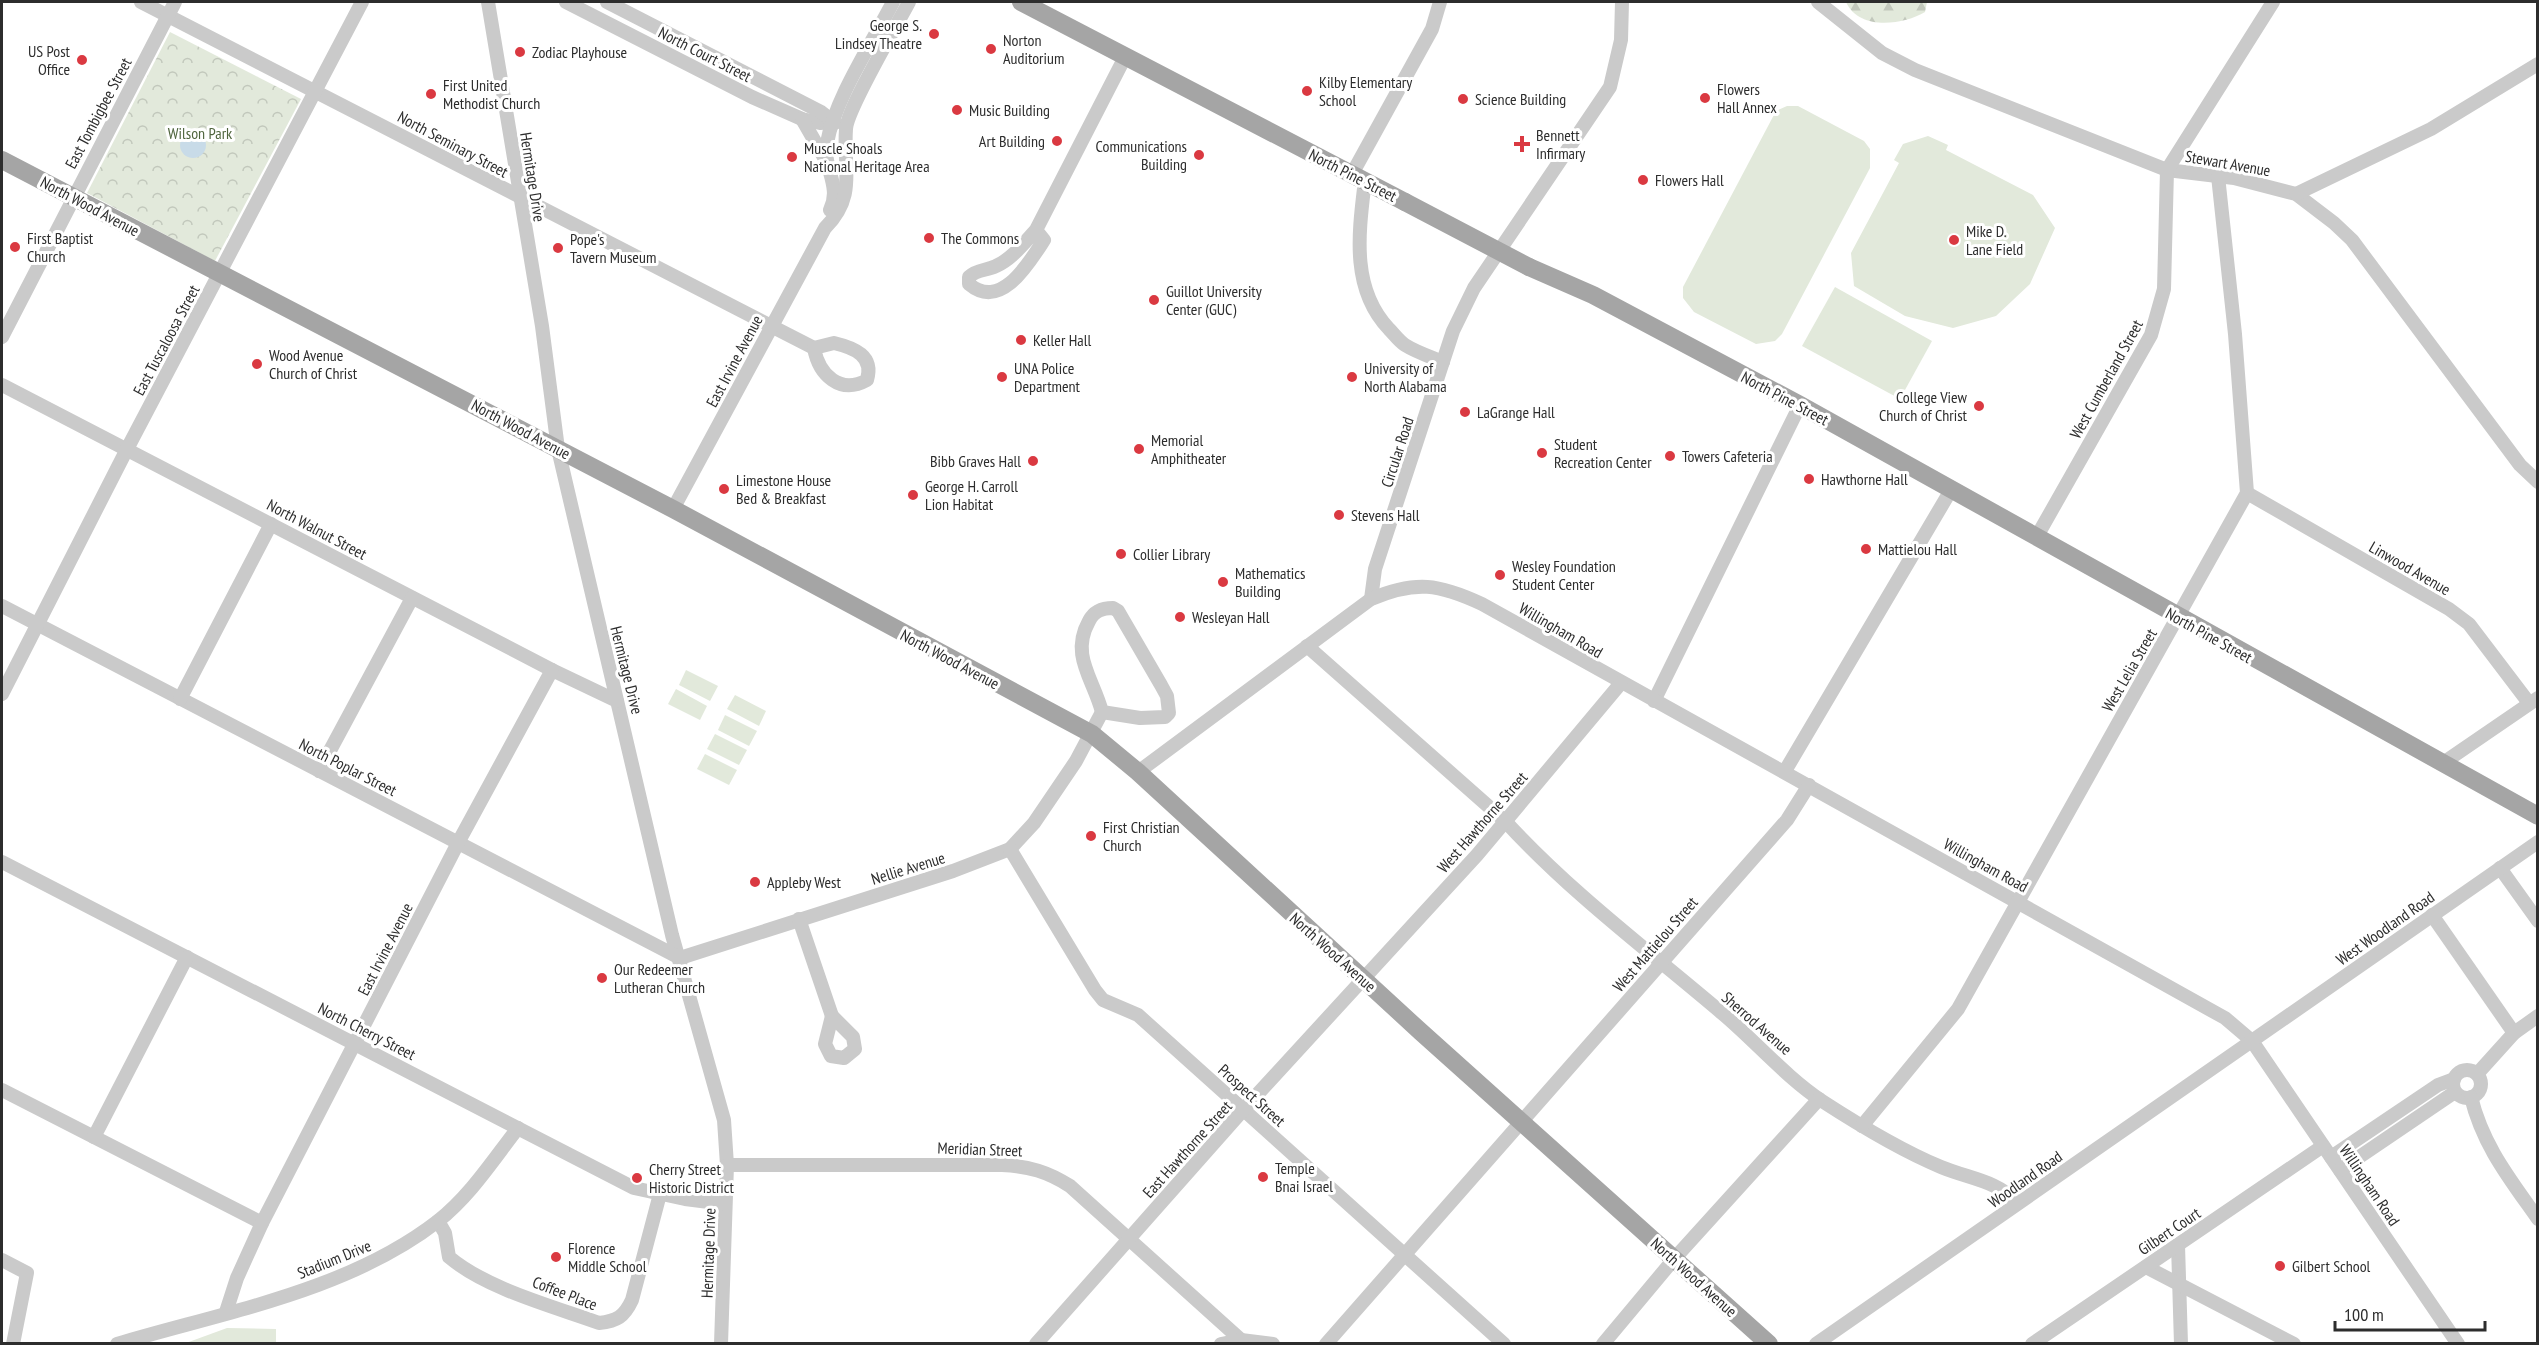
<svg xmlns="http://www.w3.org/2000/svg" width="2539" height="1345" font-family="'PT Sans Narrow',sans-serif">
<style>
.forest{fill:url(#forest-firs)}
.park{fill:url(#park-crowns)}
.pitch{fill:#e2e9db}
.water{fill:#c8dbe8}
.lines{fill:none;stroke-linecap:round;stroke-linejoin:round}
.minor{stroke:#cacaca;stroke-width:14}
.major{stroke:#a5a5a5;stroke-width:18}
.major-bridge{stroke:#a5a5a5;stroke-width:18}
.poi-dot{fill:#da3941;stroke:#fff;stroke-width:2}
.labels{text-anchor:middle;stroke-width:6;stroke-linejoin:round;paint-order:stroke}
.poi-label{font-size:16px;fill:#2d2d2d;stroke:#fff;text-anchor:start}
.street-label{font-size:16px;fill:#2d2d2d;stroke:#fff}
.park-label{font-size:16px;fill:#4f653d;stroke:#fff}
</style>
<defs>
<pattern id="forest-firs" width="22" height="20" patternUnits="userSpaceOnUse" patternTransform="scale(1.5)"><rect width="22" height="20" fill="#e2e9db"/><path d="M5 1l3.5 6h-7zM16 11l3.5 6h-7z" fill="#c2c8bc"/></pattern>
<pattern id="park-crowns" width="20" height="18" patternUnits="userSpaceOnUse" patternTransform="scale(1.5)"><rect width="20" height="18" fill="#e2e9db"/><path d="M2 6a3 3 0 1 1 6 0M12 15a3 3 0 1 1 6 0" fill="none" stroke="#c2c8bc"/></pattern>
</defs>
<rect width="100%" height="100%" fill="#fff"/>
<path class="forest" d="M1846 2H1927L1925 12C1903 25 1859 31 1846 2Z"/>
<polygon class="park" points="170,32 301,99 215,261 87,193"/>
<g class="pitch">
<polygon points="1787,106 1798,106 1864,141 1870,149 1870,168 1782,334 1775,341 1756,344 1694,312 1683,298 1683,287 1776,111"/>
<polygon points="1928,136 1948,145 1946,150 2033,195 2055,228 2030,284 1996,316 1953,328 1905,316 1854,286 1851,253 1899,163 1894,160 1903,144"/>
<polygon points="1835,287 1932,341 1900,399 1802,346"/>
<polygon points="686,670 718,686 710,701 679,685"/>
<polygon points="676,689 707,706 700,720 668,704"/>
<polygon points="735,695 766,711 759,726 727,709"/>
<polygon points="725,715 757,731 749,746 718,730"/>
<polygon points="715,734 747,750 739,765 707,749"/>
<polygon points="705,754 737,770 729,785 697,769"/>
<polygon points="227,1328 276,1329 276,1343 186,1343"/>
</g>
<circle class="water" cx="193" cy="145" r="13"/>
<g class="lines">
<g class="minor">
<polyline points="141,2 814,348"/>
<polyline points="488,2 542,326 558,449 672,935 724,1120 727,1165 721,1344"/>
<polyline points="566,2 752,97 802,119 820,123 832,122"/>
<polyline points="607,2 821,112 835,123"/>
<polyline points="1818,2 1882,53 1915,70 2167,170 2234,178 2296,194 2334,223 2352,240 2520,465 2538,482"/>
<polyline points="802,119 825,159"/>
<polyline points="1352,174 1432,29 1440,2"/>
<path d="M1365 180C1359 231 1350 288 1389 329 1394 334 1399 341 1405 345 1416 352 1431 357 1443 362"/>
<polyline points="2296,194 2431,129 2538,64"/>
<path d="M830 210C842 186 822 167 827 143 835 98 872 43 893 2"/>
<path d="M1036 230C1025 242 1012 259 996 266 986 271 977 269 969 277V284C1001 311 1029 263 1044 240L1036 230 1125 57"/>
<polyline points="2,337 175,2"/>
<path d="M834 343C855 348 874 356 867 380 840 395 819 375 814 348Z"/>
<polyline points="2,385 552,670 617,701"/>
<polyline points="2247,493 2449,609 2469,624 2529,703"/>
<path d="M673 509 825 228C857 196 843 169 846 129 847 109 897 25 909 2"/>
<polyline points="2036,538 2151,335 2164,289 2167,170 2273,2"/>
<polyline points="1371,599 1375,569 1453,331 1474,288 1610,87 1621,40 1622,2"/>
<polyline points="2,606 680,958 953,871 1010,849 1034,823 1076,761 1102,712"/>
<path d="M1113 608 1118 611 1161 685 1167 696 1169 713 1165 717 1140 718 1102 712C1093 678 1070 655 1089 621 1094 611 1102 608 1113 608Z"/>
<path d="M1307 646 1505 821C1571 893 1649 951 1723 1014 1755 1041 1787 1078 1822 1101 1859 1125 1900 1150 1941 1167 1970 1179 1996 1180 2018 1203"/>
<polyline points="2,694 126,451 362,2"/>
<polyline points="180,699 271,524"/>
<polyline points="1654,701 1800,405"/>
<polyline points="2443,763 2538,698"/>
<polyline points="319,771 412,598"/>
<polyline points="1785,771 1951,490"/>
<path d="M1138 772 1371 599C1416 580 1439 584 1482 604L2225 1018 2252 1041 2458 1344"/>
<polyline points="1010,849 1095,990 1103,1000 1138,1015 1504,1344"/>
<polyline points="2,862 634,1188 685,1199 725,1204"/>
<polyline points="2500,868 2538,921"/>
<polyline points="2432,915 2514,1033"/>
<polyline points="799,919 832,1016"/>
<polygon points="832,1016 853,1037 855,1049 844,1058 831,1056 825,1044"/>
<circle cx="2467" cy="1084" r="14"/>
<polyline points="2477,1074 2514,1033 2538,1016"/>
<polyline points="2,1090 262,1223"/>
<path d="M2471 1097C2483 1146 2510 1179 2538 1219"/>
<polyline points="1862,1126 1958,1009 2247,493 2235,334 2218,176"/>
<polyline points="94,1137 187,957"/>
<polyline points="2331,1157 2438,1085 2454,1079"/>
<path d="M727 1165H1002C1029 1166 1048 1172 1070 1186L1241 1340"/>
<polyline points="2340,1170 2455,1092"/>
<path d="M438 1221 445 1233 449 1257C487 1289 552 1306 599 1323 617 1321 624 1317 632 1300L660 1194"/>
<polyline points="2178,1245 2181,1344"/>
<polyline points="2,1260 27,1273 13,1344"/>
<polyline points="2146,1267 2294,1344"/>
<polyline points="226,1312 237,1278 262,1223 459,841 552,670"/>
<path d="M117 1344C224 1312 348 1291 438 1221 470 1196 493 1160 518 1128"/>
<polyline points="1036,1344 1243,1110 1477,855 1621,683"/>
<polyline points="1221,1344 1241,1340 1273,1344"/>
<polyline points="1326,1344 1787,820 1809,785"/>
<polyline points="1603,1344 1674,1259 1819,1099"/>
<polyline points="1816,1344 2538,842"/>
<polyline points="2032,1344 2323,1146"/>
</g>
<g class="major">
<polyline points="1021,2 1405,202"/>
<polyline points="2,160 673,509 1092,734 1138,772 1421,1032 1769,1344"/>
<polyline points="1529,267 1593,295 1800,405 2538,816"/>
</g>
<polyline class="major-bridge" points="1405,202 1529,267"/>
</g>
<g class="poi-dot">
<circle cx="934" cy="34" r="6"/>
<circle cx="991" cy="49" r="6"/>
<circle cx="520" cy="52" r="6"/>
<circle cx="82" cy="60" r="6"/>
<circle cx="1307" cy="91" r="6"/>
<circle cx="431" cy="94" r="6"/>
<circle cx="1705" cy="98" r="6"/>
<circle cx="1463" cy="99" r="6"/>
<circle cx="957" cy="110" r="6"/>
<circle cx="1057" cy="141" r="6"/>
<path d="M1519 135h6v6h6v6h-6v6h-6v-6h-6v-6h6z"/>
<circle cx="1199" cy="155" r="6"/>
<circle cx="792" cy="157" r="6"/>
<circle cx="1643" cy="180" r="6"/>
<circle cx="929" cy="238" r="6"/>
<circle cx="1954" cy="240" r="6"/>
<circle cx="15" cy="247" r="6"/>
<circle cx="558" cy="248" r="6"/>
<circle cx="1154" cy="300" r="6"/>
<circle cx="1021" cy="340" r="6"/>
<circle cx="257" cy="364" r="6"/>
<circle cx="1002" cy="377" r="6"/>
<circle cx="1352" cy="377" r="6"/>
<circle cx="1979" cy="406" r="6"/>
<circle cx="1465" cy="412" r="6"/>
<circle cx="1139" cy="449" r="6"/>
<circle cx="1542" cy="453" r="6"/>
<circle cx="1670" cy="456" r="6"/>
<circle cx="1033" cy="461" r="6"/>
<circle cx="1809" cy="479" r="6"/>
<circle cx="724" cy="489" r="6"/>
<circle cx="913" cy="495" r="6"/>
<circle cx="1339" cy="515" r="6"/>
<circle cx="1866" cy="549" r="6"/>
<circle cx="1121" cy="554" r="6"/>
<circle cx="1500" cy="575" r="6"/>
<circle cx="1223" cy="582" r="6"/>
<circle cx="1180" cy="617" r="6"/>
<circle cx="1091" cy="836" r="6"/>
<circle cx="755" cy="882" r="6"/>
<circle cx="602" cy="978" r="6"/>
<circle cx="1263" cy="1177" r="6"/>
<circle cx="637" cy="1178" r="6"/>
<circle cx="556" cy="1257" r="6"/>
<circle cx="2280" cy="1266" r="6"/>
</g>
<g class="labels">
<g class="poi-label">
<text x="922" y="31" text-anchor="end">George S.<tspan x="922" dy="18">Lindsey Theatre</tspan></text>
<text x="1003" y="46">Norton<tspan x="1003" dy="18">Auditorium</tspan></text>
<text x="70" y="57" text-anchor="end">US Post<tspan x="70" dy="18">Office</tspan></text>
<text x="532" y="58">Zodiac Playhouse</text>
<text x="1319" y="88">Kilby Elementary<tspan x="1319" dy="18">School</tspan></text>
<text x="443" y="91">First United<tspan x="443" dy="18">Methodist Church</tspan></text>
<text x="1717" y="95">Flowers<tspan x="1717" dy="18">Hall Annex</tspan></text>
<text x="1475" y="105">Science Building</text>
<text x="969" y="116">Music Building</text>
<text x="1536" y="141">Bennett<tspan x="1536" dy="18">Infirmary</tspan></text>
<text x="1045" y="147" text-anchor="end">Art Building</text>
<text x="1187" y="152" text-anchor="end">Communications<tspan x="1187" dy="18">Building</tspan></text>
<text x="804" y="154">Muscle Shoals<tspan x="804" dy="18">National Heritage Area</tspan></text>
<text x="1655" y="186">Flowers Hall</text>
<text x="1966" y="237">Mike D.<tspan x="1966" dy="18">Lane Field</tspan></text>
<text x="27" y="244">First Baptist<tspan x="27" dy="18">Church</tspan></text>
<text x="941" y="244">The Commons</text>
<text x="570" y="245">Pope's<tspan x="570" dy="18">Tavern Museum</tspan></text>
<text x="1166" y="297">Guillot University<tspan x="1166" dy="18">Center (GUC)</tspan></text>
<text x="1033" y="346">Keller Hall</text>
<text x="269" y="361">Wood Avenue<tspan x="269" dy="18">Church of Christ</tspan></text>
<text x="1014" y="374">UNA Police<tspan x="1014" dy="18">Department</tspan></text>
<text x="1364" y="374">University of<tspan x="1364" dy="18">North Alabama</tspan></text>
<text x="1967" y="403" text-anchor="end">College View<tspan x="1967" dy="18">Church of Christ</tspan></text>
<text x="1477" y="418">LaGrange Hall</text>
<text x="1151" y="446">Memorial<tspan x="1151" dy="18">Amphitheater</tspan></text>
<text x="1554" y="450">Student<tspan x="1554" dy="18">Recreation Center</tspan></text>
<text x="1682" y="462">Towers Cafeteria</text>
<text x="1021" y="467" text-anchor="end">Bibb Graves Hall</text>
<text x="1821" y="485">Hawthorne Hall</text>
<text x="736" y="486">Limestone House<tspan x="736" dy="18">Bed &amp; Breakfast</tspan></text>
<text x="925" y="492">George H. Carroll<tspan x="925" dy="18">Lion Habitat</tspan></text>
<text x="1351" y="521">Stevens Hall</text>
<text x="1878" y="555">Mattielou Hall</text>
<text x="1133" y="560">Collier Library</text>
<text x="1512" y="572">Wesley Foundation<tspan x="1512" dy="18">Student Center</tspan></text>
<text x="1235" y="579">Mathematics<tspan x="1235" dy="18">Building</tspan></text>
<text x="1192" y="623">Wesleyan Hall</text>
<text x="1103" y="833">First Christian<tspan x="1103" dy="18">Church</tspan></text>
<text x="767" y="888">Appleby West</text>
<text x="614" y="975">Our Redeemer<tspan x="614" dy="18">Lutheran Church</tspan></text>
<text x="1275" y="1174">Temple<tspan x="1275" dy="18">Bnai Israel</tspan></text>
<text x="649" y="1175">Cherry Street<tspan x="649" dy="18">Historic District</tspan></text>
<text x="568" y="1254">Florence<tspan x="568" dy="18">Middle School</tspan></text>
<text x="2292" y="1272">Gilbert School</text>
</g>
<g class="street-label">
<text transform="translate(705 54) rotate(27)" y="6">North Court Street</text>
<text transform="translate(98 113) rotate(-62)" y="6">East Tombigbee Street</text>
<text transform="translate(453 144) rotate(28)" y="6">North Seminary Street</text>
<text transform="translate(2228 163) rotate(10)" y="6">Stewart Avenue</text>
<text transform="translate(1353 175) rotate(27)" y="6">North Pine Street</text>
<text transform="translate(533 177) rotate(81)" y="6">Hermitage Drive</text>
<text transform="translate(90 206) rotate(28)" y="6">North Wood Avenue</text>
<text transform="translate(166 340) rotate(-62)" y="6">East Tuscaloosa Street</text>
<text transform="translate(734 361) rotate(-62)" y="6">East Irvine Avenue</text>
<text transform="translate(2106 379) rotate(-61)" y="6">West Cumberland Street</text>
<text transform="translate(1785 398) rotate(28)" y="6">North Pine Street</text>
<text transform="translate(521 429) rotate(28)" y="6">North Wood Avenue</text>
<text transform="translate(1397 452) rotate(-72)" y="6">Circular Road</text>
<text transform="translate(317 529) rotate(28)" y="6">North Walnut Street</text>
<text transform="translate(2410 568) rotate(30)" y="6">Linwood Avenue</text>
<text transform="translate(1561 630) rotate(30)" y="6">Willingham Road</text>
<text transform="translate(2209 635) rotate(29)" y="6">North Pine Street</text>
<text transform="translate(950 659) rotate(28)" y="6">North Wood Avenue</text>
<text transform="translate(627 670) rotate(76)" y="6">Hermitage Drive</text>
<text transform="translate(2129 670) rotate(-60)" y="6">West Lelia Street</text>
<text transform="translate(348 767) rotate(27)" y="6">North Poplar Street</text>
<text transform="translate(1482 822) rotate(-49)" y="6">West Hawthorne Street</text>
<text transform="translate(1986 865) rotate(29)" y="6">Willingham Road</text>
<text transform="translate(908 868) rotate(-17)" y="6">Nellie Avenue</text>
<text transform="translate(2385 928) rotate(-35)" y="6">West Woodland Road</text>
<text transform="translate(1655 944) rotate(-49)" y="6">West Mattielou Street</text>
<text transform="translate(385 949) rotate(-63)" y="6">East Irvine Avenue</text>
<text transform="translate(1333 952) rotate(42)" y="6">North Wood Avenue</text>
<text transform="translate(1757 1023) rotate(41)" y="6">Sherrod Avenue</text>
<text transform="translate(367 1031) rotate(27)" y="6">North Cherry Street</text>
<text transform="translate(1252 1095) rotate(42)" y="6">Prospect Street</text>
<text transform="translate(980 1149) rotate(2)" y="6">Meridian Street</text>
<text transform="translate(1187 1149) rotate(-48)" y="6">East Hawthorne Street</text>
<text transform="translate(2025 1179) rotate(-35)" y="6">Woodland Road</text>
<text transform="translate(2370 1185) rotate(56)" y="6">Willingham Road</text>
<text transform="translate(2169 1231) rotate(-34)" y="6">Gilbert Court</text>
<text transform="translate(708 1253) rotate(-88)" y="6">Hermitage Drive</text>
<text transform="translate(334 1259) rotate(-22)" y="6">Stadium Drive</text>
<text transform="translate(1694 1277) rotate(42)" y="6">North Wood Avenue</text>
<text transform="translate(565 1293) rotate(21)" y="6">Coffee Place</text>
</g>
<g class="park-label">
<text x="200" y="139">Wilson Park</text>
</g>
</g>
<rect width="2539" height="1345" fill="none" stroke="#2d2d2d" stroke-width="6"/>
<path d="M2335 1321v9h150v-9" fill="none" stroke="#2d2d2d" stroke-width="3"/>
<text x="2344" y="1321" font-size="18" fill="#2d2d2d" stroke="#ffffff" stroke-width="4.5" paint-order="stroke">100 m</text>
</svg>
